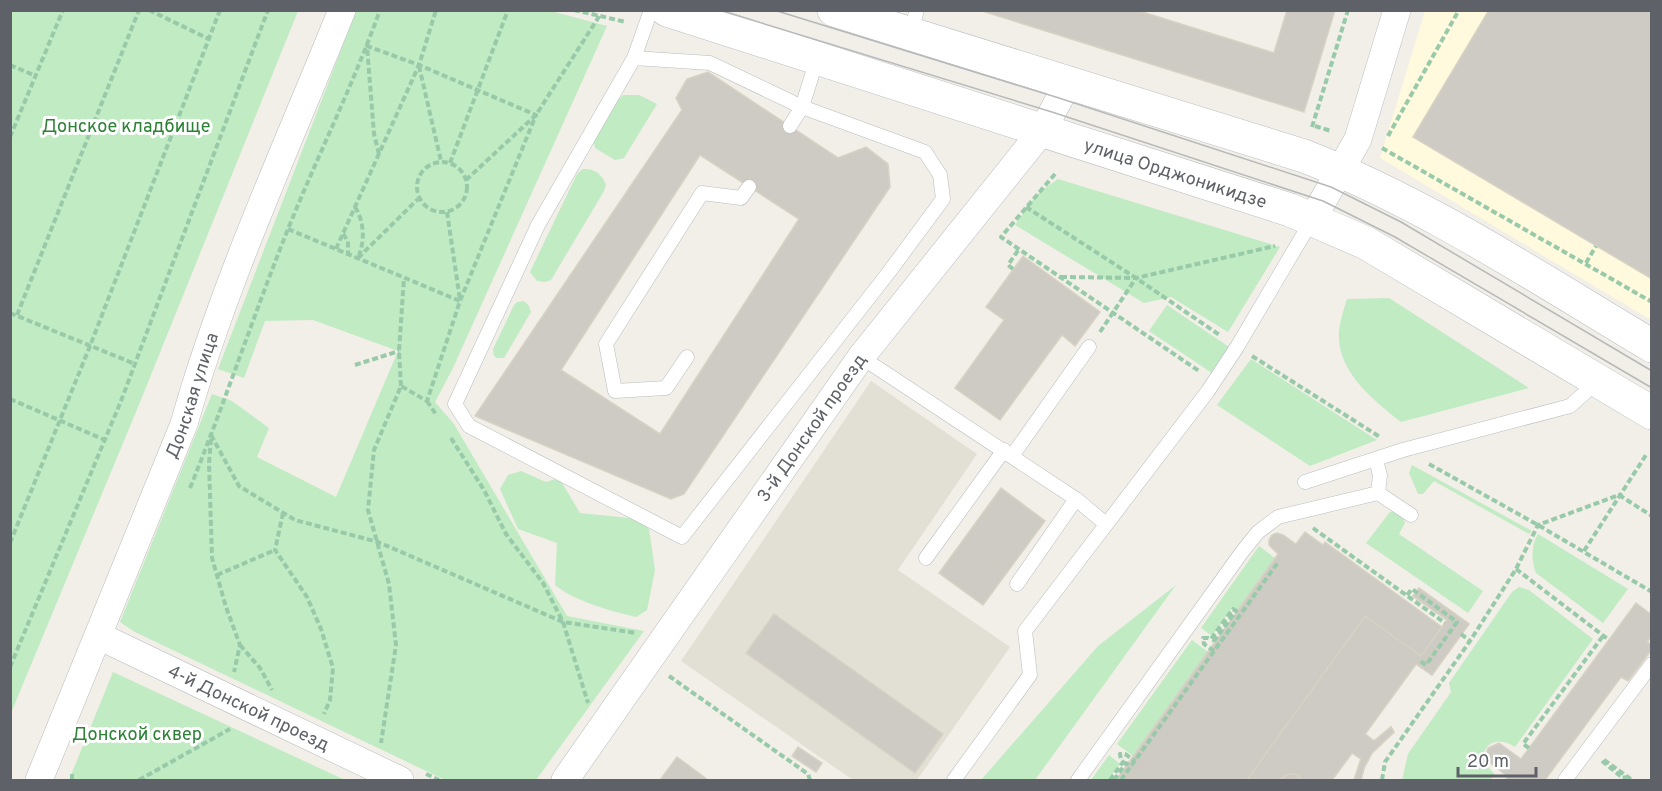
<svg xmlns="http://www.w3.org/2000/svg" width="1662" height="791" font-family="Overpass,sans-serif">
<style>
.commercial{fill:#fff9de}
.education{fill:#e2dfd5}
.green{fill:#c1ebc3}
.building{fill:#cdcbc3;stroke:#d7d2c4;stroke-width:1.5;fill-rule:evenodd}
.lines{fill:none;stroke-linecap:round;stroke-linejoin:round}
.lane-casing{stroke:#b9bcc1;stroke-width:15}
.street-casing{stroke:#b9bcc1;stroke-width:28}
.secondary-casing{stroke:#babdc3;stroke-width:34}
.path{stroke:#98caa9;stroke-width:4;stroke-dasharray:6 3;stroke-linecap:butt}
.lane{stroke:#fff;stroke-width:14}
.street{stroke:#fff;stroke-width:27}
.secondary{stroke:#fff;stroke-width:33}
.tram{stroke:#b7b8b9;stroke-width:1.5}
.labels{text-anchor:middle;stroke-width:6;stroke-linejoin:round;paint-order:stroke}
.park-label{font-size:18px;fill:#2b8134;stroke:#fff}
.street-label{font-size:18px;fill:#5e6268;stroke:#fff}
</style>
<rect width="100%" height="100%" fill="#f1efe7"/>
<polygon class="commercial" points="1425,11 1651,11 1651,320 1380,158"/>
<polygon class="education" points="871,381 977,454 898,570 1010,647 917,780 853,780 681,661"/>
<g class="green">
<polygon points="11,10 298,11 138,407 11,713"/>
<polygon points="356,11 551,11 607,26 453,368 435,402 454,424 567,616 644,631 536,780 445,780 135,632 120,622 212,394 232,401 269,428 257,457 336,497 398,351 313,320 265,321 244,378 218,369"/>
<polygon points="623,95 639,95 657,104 624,158 615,160 595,148 593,138 618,100"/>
<path d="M583 169C594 168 603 175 606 185L604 191 551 280 545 282 537 281 530 272 577 174Z"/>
<polygon points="1058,179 1280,247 1228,332 1171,297 1144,303 1015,225 1037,194"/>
<path d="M1389 298 1529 388 1401 422C1373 400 1336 371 1339 331 1340 321 1344 309 1347 299Z"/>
<polygon points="524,301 529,306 531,312 504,358 497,358 494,356 493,349 514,305 517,302"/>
<polygon points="1167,305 1229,347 1212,373 1149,331"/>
<polygon points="1251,359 1377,440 1310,466 1217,405"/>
<polygon points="1412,465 1532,531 1529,534 1434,481 1423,494 1418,494 1409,473"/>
<path d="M521 471 546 482 559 478 580 513 639 519 649 529 655 570 647 610 636 617C611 611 574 601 555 585L557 543 518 529 500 489 508 475Z"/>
<polygon points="1390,512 1396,512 1403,517 1405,523 1399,534 1483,591 1468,613 1366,543"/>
<path d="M1538 534 1628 589 1603 623 1536 573C1531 560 1531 545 1538 534Z"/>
<polygon points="1259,546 1275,558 1238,610 1233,607 1212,636 1201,628"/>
<polygon points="1176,585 1035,780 981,780 1098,646"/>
<path d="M1519 587 1529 590 1593 639 1515 747C1490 730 1471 756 1495 774L1490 780H1402L1408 754 1451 692 1449 683 1512 592Z"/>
<polygon points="1192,640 1208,652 1133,756 1117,744"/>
<polygon points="113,672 345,780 69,780"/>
<polygon points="1109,755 1120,764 1108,780 1091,780"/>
</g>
<g class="building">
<polygon points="979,10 1136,10 1274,53 1287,10 1335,10 1304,112"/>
<polygon points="1489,10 1652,10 1652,279 1413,137"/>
<path d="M708 72 838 158 866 147 888 164 890 187 684 494 671 499 475 416 682 110 676 98 687 79ZM700 155 799 219 660 434 561 370Z"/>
<polygon points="1023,256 1100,312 1075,346 1062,335 1000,420 955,388 1004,320 986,307"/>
<polygon points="1001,488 1045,521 983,605 939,573"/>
<polygon points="1305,532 1323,545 1325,542 1442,627 1447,620 1413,596 1419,588 1469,624 1432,675 1416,664 1365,734 1374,741 1391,727 1394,732 1372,753 1364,768 1361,780 1354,780 1361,759 1352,753 1332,780 1302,780 1298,776 1292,774 1286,775 1279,780 1116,780 1278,554 1269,545 1269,540 1272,535 1277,533 1283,535 1296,544"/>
<polygon points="1419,588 1469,624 1432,675 1416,664 1365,734 1374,741 1391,727 1394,732 1372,753 1364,768 1361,780 1354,780 1361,759 1352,753 1332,780 1302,780 1298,776 1292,774 1286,775 1279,780 1247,780 1365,616 1421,656 1447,620 1413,596"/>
<polygon points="1636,603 1652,615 1652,636 1647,642 1652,645 1652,649 1641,664 1628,681 1621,677 1545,780 1505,780 1508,777 1487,760 1486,754 1488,748 1499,743 1521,759"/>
<polygon points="774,614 943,734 915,773 746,653"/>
<polygon points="798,747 822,763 816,772 792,756"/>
<polygon points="677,757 708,780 660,780"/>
<polygon points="1289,774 1295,774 1302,780 1279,780"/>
</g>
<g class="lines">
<defs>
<g id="lane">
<polyline points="910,34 917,10"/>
<polygon points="634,58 710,63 802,107 925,152 940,175 943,199 889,272 682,537 469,426 455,404 538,225"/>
<polyline points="634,58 651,10"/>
<polyline points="790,126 802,107 817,59"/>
<polyline points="687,357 666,388 615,391 606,344 702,193 741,198 749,187"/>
<polyline points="861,357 1076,499 1106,524"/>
<polyline points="1012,456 1089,347"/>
<polyline points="1305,482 1403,450 1570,406 1598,381"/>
<polyline points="1378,493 1411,515"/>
<polyline points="926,558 1004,450"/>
<polyline points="1017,584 1076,499"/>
<polyline points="954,780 1030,675 1025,631 1208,391 1237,347 1312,220"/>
<polyline points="1078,780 1242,552 1258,532 1278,517 1378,493 1380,475 1376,460"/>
<polyline points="1565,780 1652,664"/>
</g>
<g id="street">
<polyline points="1312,220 1358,139 1397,10"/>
<path id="s1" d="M99 636 400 780"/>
<path id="s2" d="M39 780 184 424C224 282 287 147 342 10"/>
<path id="s3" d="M565 780 861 357 1042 131 1068 83"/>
</g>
<g id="secondary">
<path id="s4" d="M667 10 1290 210 1366 243 1652 413"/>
<path d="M834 10 1304 156C1427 204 1538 278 1652 346"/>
</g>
</defs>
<use href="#lane" class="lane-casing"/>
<use href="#street" class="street-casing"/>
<use href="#secondary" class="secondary-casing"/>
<g class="path">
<polyline points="149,10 209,39"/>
<polyline points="574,10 626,22"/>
<polyline points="10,65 36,76"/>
<polyline points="419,66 441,161"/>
<polyline points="1315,126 1331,131"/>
<polyline points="1312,127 1348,10"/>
<polyline points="1388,136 1459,10"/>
<polyline points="10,137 63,10"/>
<polyline points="1382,148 1652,302"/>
<polyline points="379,154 374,134 367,46 419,65 536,115 460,301 427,401 401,386 374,450 368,510 389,584 396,645 381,743"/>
<circle cx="442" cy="187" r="25"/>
<polyline points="450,163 508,10"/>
<polyline points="1055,174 1001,237 1199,371"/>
<polyline points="466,180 536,115 600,15"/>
<path d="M355 207C364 221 365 240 359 255"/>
<polyline points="1026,207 1136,278 1221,336"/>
<polyline points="447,212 460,300"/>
<polyline points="288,229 460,301"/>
<polyline points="343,234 348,241 348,254"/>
<polyline points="336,249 419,65 436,10"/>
<polyline points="358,258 418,199"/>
<polyline points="1586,263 1596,246"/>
<polyline points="1013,269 1008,265 1019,249"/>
<polyline points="1061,277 1136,278 1275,246"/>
<polyline points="10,313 135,364"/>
<polyline points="17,315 139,10"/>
<polyline points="1100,332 1136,278"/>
<polyline points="1252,356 1380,437"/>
<polyline points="355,365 399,351"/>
<polyline points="401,386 399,351 404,278"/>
<polyline points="10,399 105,440"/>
<polyline points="427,401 437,416"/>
<polyline points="211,435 239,486 295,520 378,542 563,622 636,633"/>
<polyline points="451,438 484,490 506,534 543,583 563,622 588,703"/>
<polyline points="211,439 209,463 212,558 226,607 240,645 234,672"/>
<polyline points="1429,464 1538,525 1652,592"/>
<path d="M190 488C225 402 254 314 288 229 318 155 353 85 380 10"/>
<polyline points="283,513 275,550 307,597 321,629 333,668 330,700 324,714"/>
<polyline points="1313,528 1445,623"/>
<polyline points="10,543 90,346 220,10"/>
<polyline points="1584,551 1646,455"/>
<polyline points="1516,569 1609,640"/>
<polyline points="217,575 275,550"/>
<polyline points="1407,595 1412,589 1457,622 1426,665 1419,660"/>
<polyline points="1461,634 1470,641"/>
<polyline points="240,645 260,668 272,690"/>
<polyline points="1214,651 1204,644 1203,638 1208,638 1211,639 1233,609 1236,611 1214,641 1218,645"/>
<polyline points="10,667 121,401 268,10"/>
<polyline points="669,676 808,774 810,780"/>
<polyline points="1529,748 1523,744 1603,636"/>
<polyline points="1604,760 1632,780"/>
<polyline points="1602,761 1623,778 1626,777"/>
<polyline points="426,774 439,780"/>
<polyline points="72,780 72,771"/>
<polyline points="139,780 230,729"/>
<polyline points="1110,780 1123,762 1121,760 1120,754 1125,754 1135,761"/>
<polyline points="1114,780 1126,763 1131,767"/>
<polyline points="1121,780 1279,561"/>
<polyline points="1382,780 1385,762 1470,641 1516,569 1538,525 1619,495 1652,516"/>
</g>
<use href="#lane" class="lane"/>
<use href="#street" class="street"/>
<use href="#secondary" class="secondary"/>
<g class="tram">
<polyline points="719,10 1052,112 1323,201 1395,237 1652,388"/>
<polyline points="774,10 1059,98 1331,187 1401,222 1652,371"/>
</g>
</g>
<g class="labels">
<g class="park-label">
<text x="126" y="132">Донское кладбище</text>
<text x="137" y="740">Донской сквер</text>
</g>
<g class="street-label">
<text dy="6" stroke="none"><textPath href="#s4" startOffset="534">улица Орджоникидзе</textPath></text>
<text dy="6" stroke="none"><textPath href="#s2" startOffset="414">Донская улица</textPath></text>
<text dy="6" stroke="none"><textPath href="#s3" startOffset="430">3-й Донской проезд</textPath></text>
<text dy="6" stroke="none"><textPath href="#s1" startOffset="166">4-й Донской проезд</textPath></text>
</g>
</g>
<rect width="1662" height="791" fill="none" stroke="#5e6268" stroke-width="24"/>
<path d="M1458 767v9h78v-9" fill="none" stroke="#5e6268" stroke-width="3"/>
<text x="1467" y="767" font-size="18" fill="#5e6268" stroke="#ffffff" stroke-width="4.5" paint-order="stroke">20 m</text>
</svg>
